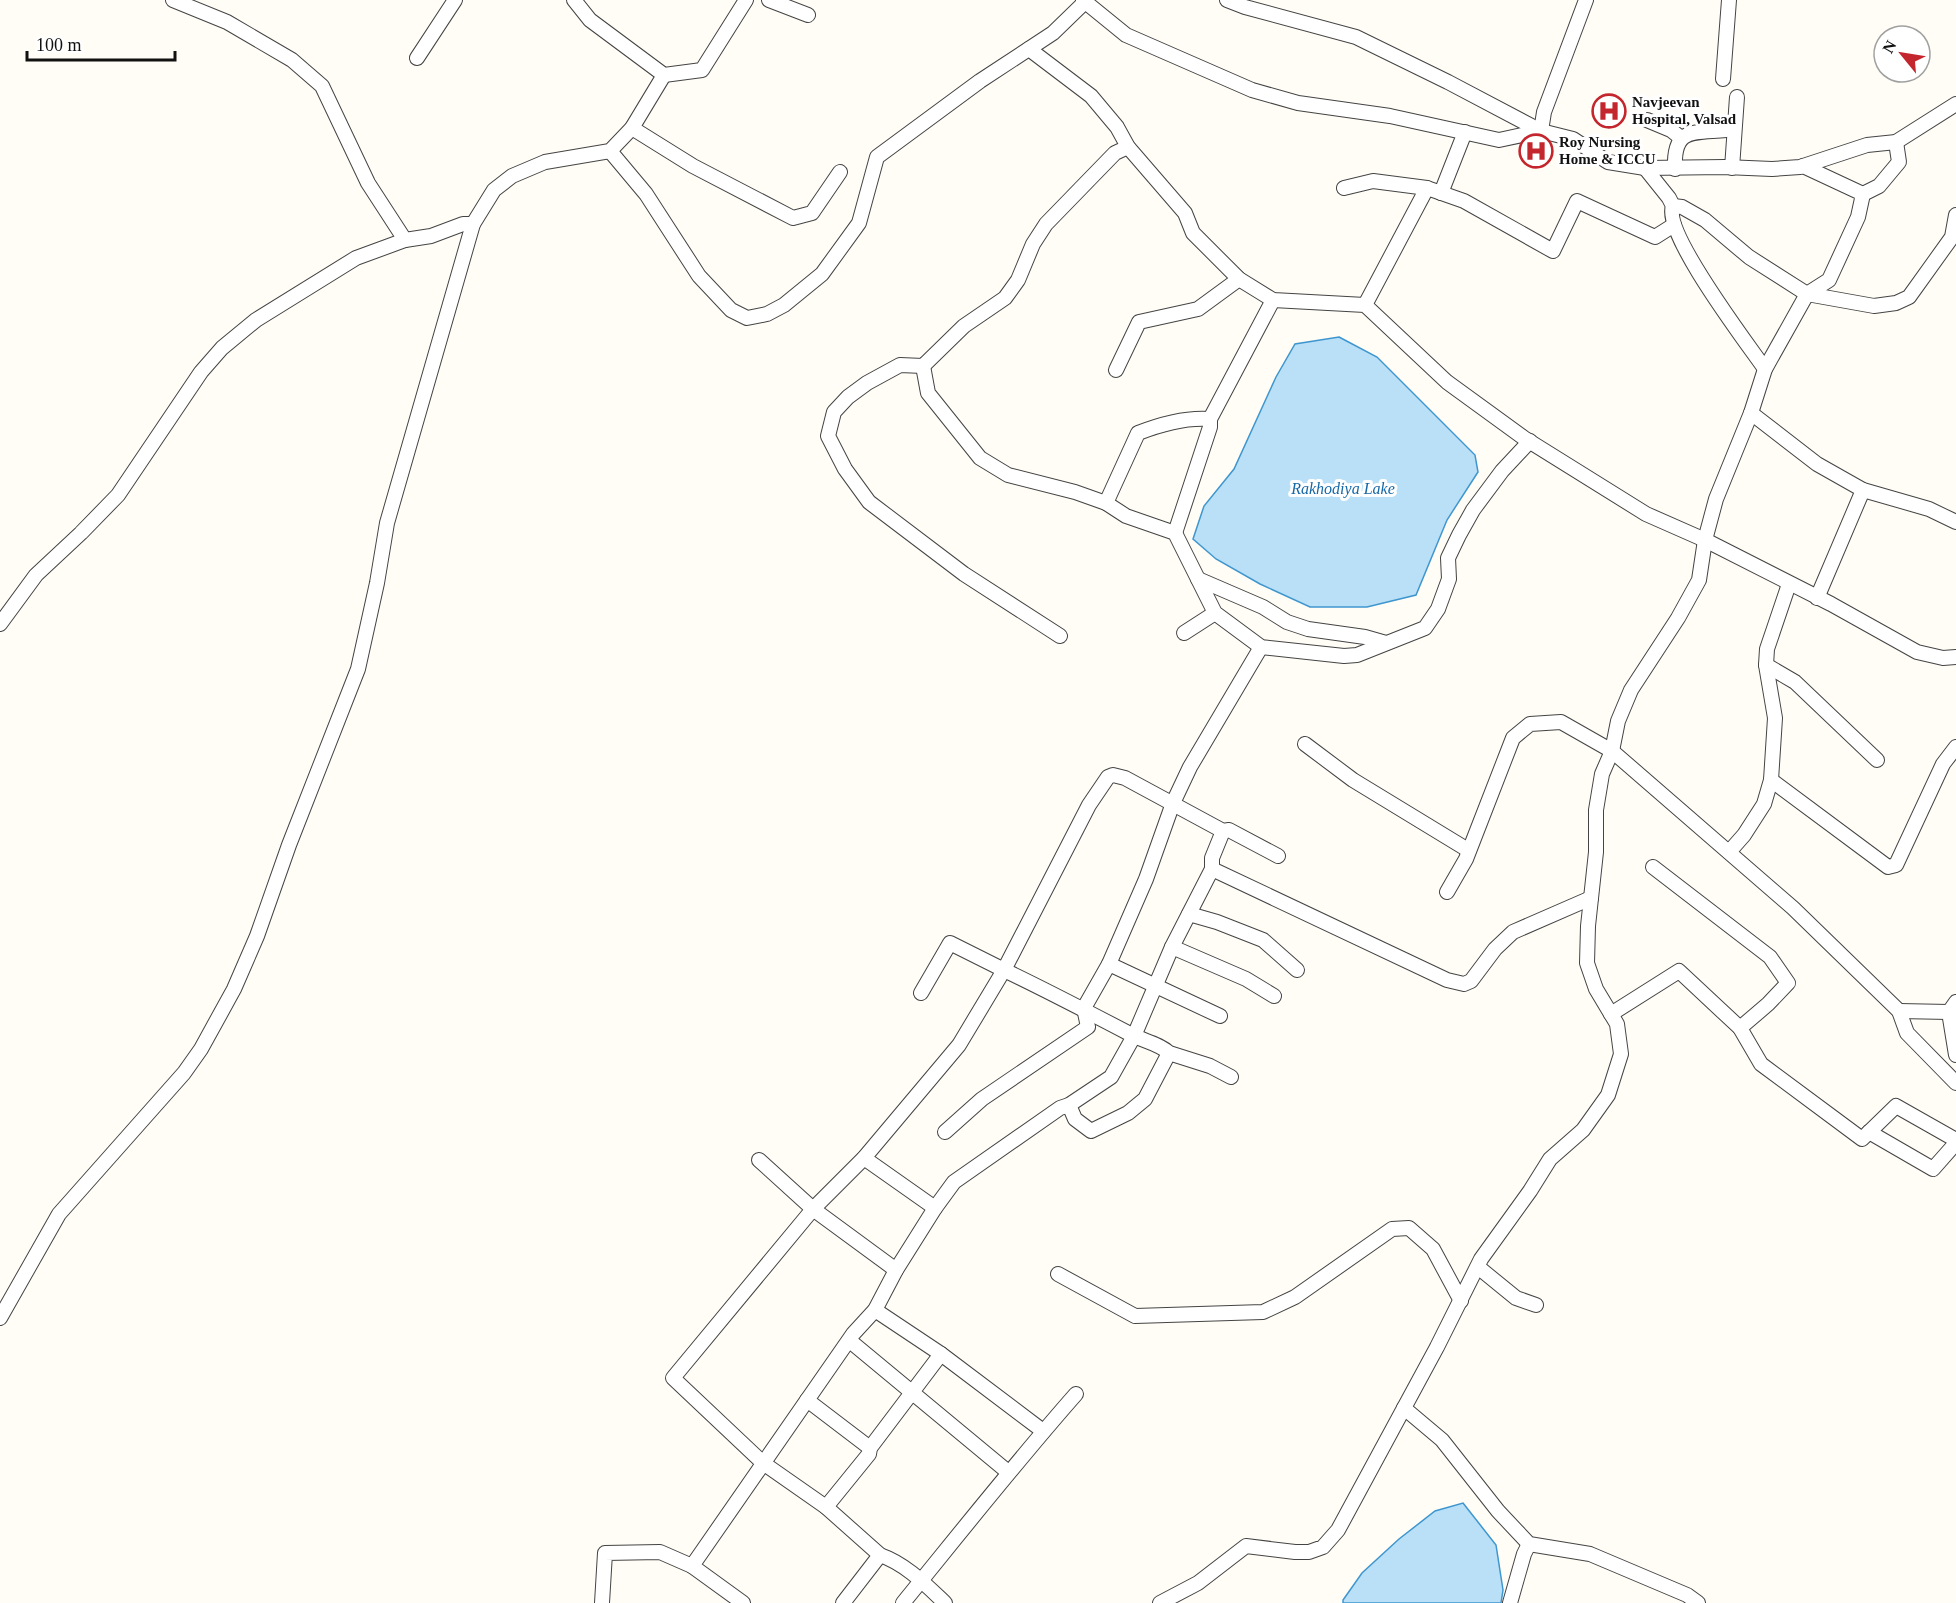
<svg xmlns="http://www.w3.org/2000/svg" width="1956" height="1603" font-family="Georgia,serif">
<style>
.water{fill:#b9e0f7;stroke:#3f96cf;stroke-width:1.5}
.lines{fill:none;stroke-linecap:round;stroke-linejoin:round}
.minor-casing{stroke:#444;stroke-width:16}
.minor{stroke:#fff;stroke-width:14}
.labels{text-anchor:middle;stroke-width:6;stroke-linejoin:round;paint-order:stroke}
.poi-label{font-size:15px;font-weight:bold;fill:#111;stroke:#fff;text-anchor:start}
.water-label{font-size:16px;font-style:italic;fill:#1768a6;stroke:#fff}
</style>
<rect width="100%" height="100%" fill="#fffdf5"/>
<g class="water">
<polygon points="1339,337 1377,357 1475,455 1478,472 1447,520 1416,595 1367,607 1310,607 1260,584 1216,559 1193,539 1204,506 1234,469 1276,377 1295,344"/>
<polygon points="1463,1503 1496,1545 1503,1590 1501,1603 1343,1603 1343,1600 1362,1573 1399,1539 1435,1511"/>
</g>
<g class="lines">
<defs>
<g id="minor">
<polyline points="173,0 227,22 292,60 322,86 368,183 405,240"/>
<polyline points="574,0 590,20 664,75 702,70 746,0"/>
<polyline points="769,0 808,15"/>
<polyline points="1083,0 1126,35 1252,90 1298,103 1390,116 1499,140 1541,131"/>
<polyline points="1227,0 1245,7 1356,37 1448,82 1541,131 1573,139 1608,162 1645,168 1725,167 1772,169 1800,167 1867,145 1896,142 1956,104"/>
<polyline points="1029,49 1091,96 1117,127 1128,147 1185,213 1193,233 1239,279 1273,300 1365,305 1447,382 1524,438 1646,514 1705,540 1831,604 1917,652 1943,658 1956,657"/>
<polyline points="417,58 455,0"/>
<polyline points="1723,79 1729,0"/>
<polyline points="1647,120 1671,130 1681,138"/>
<polyline points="632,128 693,166 793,218 812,213 840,172"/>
<polyline points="1541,131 1544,112 1586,0"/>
<polyline points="610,151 646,194 699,276 731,310 747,318 767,314 784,305 822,274 859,223 877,157 980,81 1053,33 1087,0"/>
<path d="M1645 168 1669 198 1673 206C1662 232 1747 343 1765 369"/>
<polyline points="1732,168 1737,97"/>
<path d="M1675 169C1673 127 1693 133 1726 130"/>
<polyline points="1344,188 1373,181 1427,188 1365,305"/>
<polyline points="1427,188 1464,201 1553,251 1577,201 1655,237 1674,225"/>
<polyline points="1441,193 1465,132"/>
<polyline points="1863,194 1879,186 1899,162 1896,142"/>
<polyline points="1673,206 1682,207 1705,220 1749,257 1807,294 1874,306 1896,303 1909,297 1952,237 1956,215"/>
<polyline points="923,366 928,393 980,458 1008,475 1075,492 1106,503 1126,516 1175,533 1215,613 1261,647 1344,656 1357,655 1425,628 1438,609 1449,579 1448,558 1459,535 1473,510 1502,471 1530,441"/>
<polyline points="1116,370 1139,322 1198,309 1239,279"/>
<polyline points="1751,413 1817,464 1863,490 1929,509 1956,522"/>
<path d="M1106 503 1138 433C1161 424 1185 417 1210 419"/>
<polyline points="1175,533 1210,427 1210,419 1273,300"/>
<polyline points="1198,579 1263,607 1287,622 1308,629 1365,637 1386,643"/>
<polyline points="1817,598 1863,490"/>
<polyline points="0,624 36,575 81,533 118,495 201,372 222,348 256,320 356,258 405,240 431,236 463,224 473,224"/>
<polyline points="1184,633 1215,613"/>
<polyline points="1060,636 964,574 869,502 845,469 828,436 834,412 848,397 867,383 900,365 923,366 964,326 1005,298 1018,280 1033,244 1046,224 1115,153 1128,147"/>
<polyline points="1766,665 1795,682 1877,760"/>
<polyline points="1305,744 1353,780 1468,850"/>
<polyline points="1771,780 1888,867 1896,865 1943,764 1956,747"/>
<polyline points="1729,852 1744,835 1764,804 1771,780 1775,718 1766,665 1767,649 1789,584"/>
<polyline points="1653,867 1770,957 1788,983 1768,1004 1740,1028 1761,1064 1862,1139 1896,1106 1956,1140"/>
<polyline points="1212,869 1447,980 1464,984 1471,981 1495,949 1513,932 1591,898"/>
<polyline points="1447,892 1466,859 1513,738 1530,724 1561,722 1612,751 1793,908 1899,1011 1907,1033 1956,1083"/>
<polyline points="1189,914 1217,922 1263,940 1297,970"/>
<polyline points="1172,947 1246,979 1274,996"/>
<polyline points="1109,964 1220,1016"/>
<path d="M921 993 950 943 1004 970 959 1045 864 1158 813 1209 673 1378 763 1463 826 1507 880 1555C906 1564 926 1585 945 1603"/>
<polyline points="1956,1002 1949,1012 1956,1055"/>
<polyline points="1899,1011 1949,1012"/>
<polyline points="1611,1014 1679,971 1740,1028"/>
<path d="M1231 1077 1210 1066 1169 1053C1160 1044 1144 1041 1132 1035 1090 1013 1048 991 1004 970L1089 805 1108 777 1113 775 1125 778 1223 831 1229 830 1278 856"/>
<polyline points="1069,1105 1075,1119 1091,1131 1128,1113 1145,1099 1169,1053"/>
<polyline points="945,1132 982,1099 1088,1027 1084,1008 1109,964 1146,879 1173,803 1190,767 1261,647"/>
<polyline points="1869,1132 1933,1169 1956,1143"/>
<polyline points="759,1160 813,1209 896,1270"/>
<polyline points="935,1208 954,1182 1060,1108 1069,1105 1111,1077 1134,1036 1172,947 1212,869 1212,858 1223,831"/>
<polyline points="1478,1267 1516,1298 1536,1305"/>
<polyline points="1058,1274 1135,1316 1263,1312 1295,1297 1392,1229 1409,1228 1433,1249 1461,1301"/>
<polyline points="875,1310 941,1354 1043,1431"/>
<polyline points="0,1318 59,1214 184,1073 201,1049 234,989 257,936 289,845 358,669 377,583 387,523 473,224 494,190 512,176 545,162 610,151 632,128 664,75"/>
<polyline points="850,1341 1008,1472"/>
<polyline points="807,1400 870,1448"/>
<polyline points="1404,1408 1442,1440 1498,1511 1529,1544 1590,1554 1687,1595 1698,1603"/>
<polyline points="826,1507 869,1454 870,1448 941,1354"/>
<polyline points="602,1603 605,1553 660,1552 692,1566"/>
<polyline points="743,1603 692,1566 853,1334 875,1310 896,1270 935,1208 864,1158"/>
<polyline points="843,1603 880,1555"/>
<path d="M903 1603C960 1533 1016 1462 1076 1394"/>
<polyline points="1160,1603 1198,1583 1246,1546 1295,1552 1309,1552 1323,1547 1338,1530 1437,1347 1481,1259 1530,1191 1550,1159 1583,1130 1608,1095 1621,1054 1617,1024 1596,989 1587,963 1588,926 1596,852 1596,810 1602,774 1612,751 1618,721 1631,690 1678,618 1699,580 1705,540 1716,499 1751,413 1765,369 1807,294 1829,280 1858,217 1863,194 1803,166"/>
<polyline points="1510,1603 1524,1554 1529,1544"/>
</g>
</defs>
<use href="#minor" class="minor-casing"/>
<use href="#minor" class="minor"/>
</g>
<defs>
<symbol id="hospital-ring" viewBox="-11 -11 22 22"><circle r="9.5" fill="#fff" stroke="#c4262e" stroke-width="1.5"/><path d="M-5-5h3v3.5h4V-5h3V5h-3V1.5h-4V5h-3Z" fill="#c4262e"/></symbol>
</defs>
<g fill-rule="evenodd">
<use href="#hospital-ring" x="1590" y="92" width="38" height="38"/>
<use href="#hospital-ring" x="1517" y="132" width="38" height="38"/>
</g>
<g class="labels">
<g class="poi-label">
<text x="1632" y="107">Navjeevan<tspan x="1632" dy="17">Hospital, Valsad</tspan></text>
<text x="1559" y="147">Roy Nursing<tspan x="1559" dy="17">Home &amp; ICCU</tspan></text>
</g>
<g class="water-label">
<text x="1343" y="494">Rakhodiya Lake</text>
</g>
</g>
<g transform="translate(1902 54) rotate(300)"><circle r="28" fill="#ffffff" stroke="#a0a0a0" stroke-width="1.5"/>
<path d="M0-4.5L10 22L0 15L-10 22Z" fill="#c4262e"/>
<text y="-9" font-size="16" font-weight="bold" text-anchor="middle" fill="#111111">N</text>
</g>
<path d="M27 51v9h148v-9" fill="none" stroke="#111111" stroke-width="3"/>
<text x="36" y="51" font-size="18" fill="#111111" stroke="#ffffff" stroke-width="4.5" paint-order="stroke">100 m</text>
</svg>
